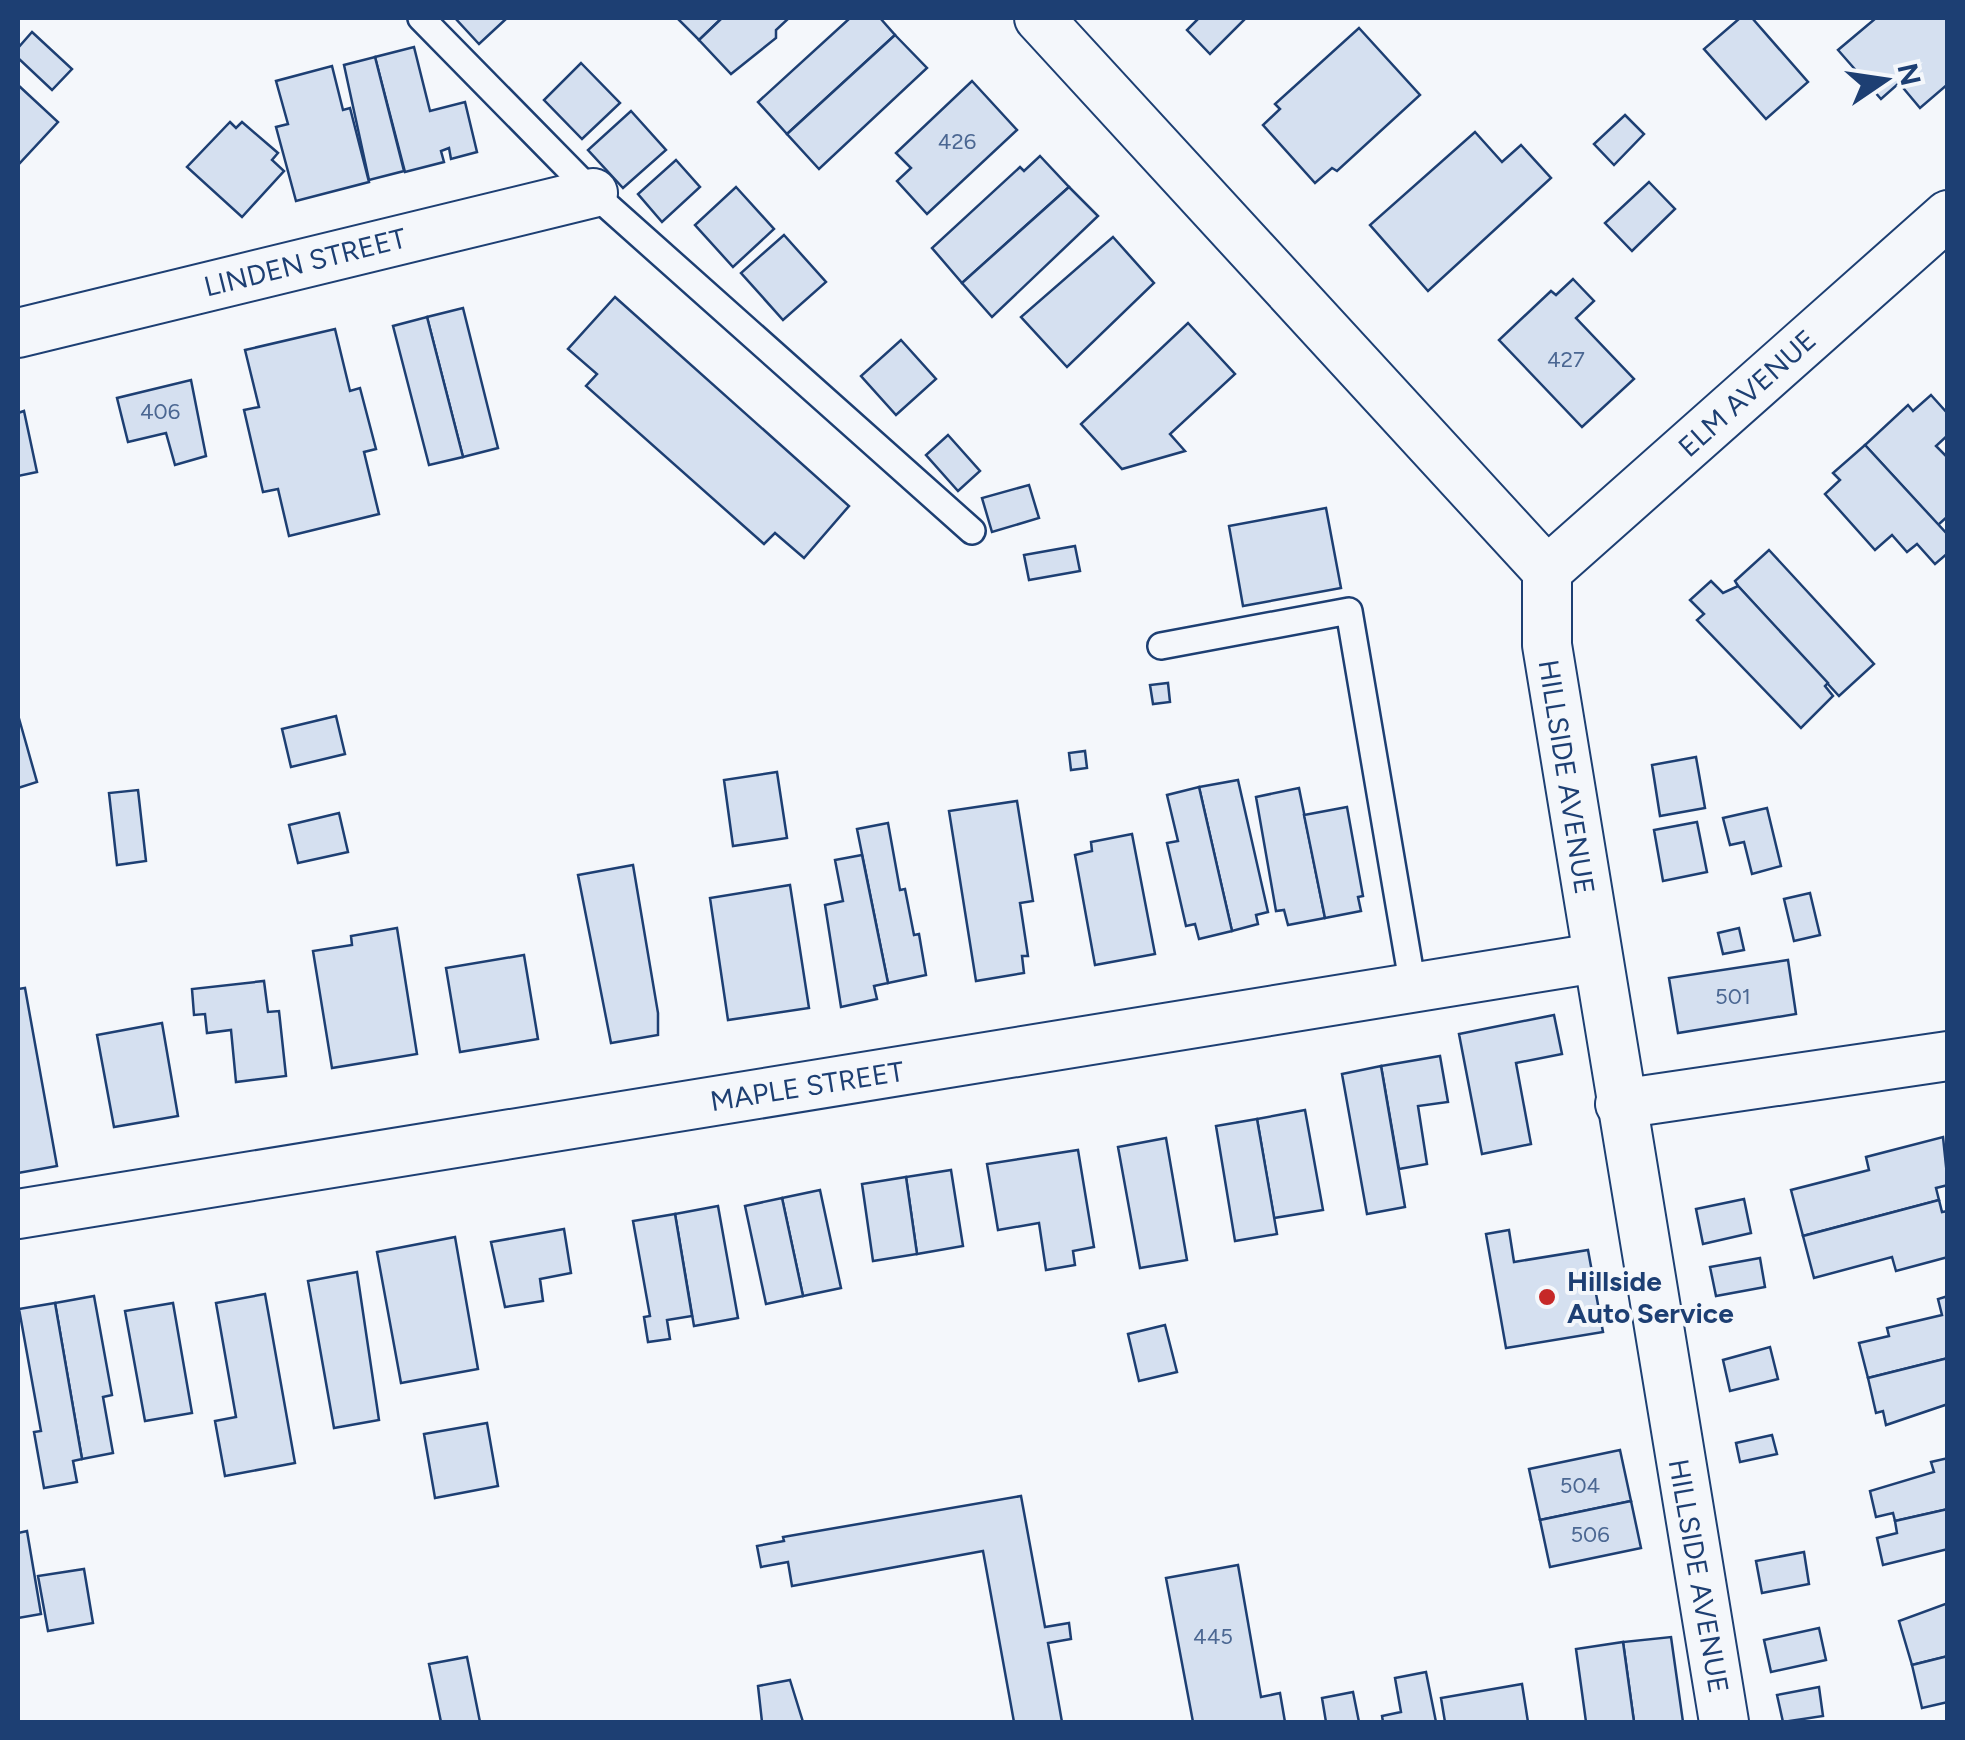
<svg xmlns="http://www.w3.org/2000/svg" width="1965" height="1740" font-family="Figtree,sans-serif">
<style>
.building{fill:#d5e0f0;stroke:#1d3f73;stroke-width:2.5}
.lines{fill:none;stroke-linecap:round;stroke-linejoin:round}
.service-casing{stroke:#1d3f73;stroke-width:30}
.minor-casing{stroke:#1d3f73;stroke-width:52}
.service{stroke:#f4f7fb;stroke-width:25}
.minor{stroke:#f4f7fb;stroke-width:48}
.poi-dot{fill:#c62828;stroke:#f4f7fb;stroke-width:4}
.labels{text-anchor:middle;stroke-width:8;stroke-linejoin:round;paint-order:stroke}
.number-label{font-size:22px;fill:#4b6792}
.street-label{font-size:28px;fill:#1d3f73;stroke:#f4f7fb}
.poi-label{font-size:28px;font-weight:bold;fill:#1d3f73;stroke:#f4f7fb;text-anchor:start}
</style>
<rect width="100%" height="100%" fill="#f4f7fb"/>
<g class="building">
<polygon points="455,18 507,18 479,44"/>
<polygon points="677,18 722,18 699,40"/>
<polygon points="722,18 789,18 776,30 776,38 731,74 699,40"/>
<polygon points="850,18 880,18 895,35 787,134 758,102"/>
<polygon points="1199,18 1198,18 1246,18 1210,54 1187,30"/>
<polygon points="1740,18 1752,18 1808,82 1766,119 1704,49"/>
<polygon points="1876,18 1948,18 1948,84 1920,108 1899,83 1881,99 1838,50"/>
<polygon points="1359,28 1420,95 1337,171 1332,168 1315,183 1263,125 1280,109 1275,104"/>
<polygon points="32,32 72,69 52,90 18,58 18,48"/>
<polygon points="895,35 927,68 819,169 787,134"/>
<polygon points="414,47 430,111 465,102 477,152 451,159 449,148 441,151 444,162 405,172 375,57"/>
<polygon points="375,57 404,171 369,180 344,65"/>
<polygon points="581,63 620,103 582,139 544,100"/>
<polygon points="332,66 343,110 350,108 369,182 296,201 276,127 288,124 276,81"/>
<polygon points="972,81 1017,130 927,214 897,181 911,168 896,153"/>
<polygon points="18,85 58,122 18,165"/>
<polygon points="631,111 666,150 623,188 588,150"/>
<polygon points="1625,115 1644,134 1614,165 1594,144"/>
<polygon points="230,122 236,128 242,122 278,153 272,160 284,171 242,217 187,167"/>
<polygon points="1475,132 1502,162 1521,145 1551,178 1428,291 1370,225"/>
<polygon points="1040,156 1069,187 962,283 932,248 1020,167 1024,171"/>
<polygon points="676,160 700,187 662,222 638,194"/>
<polygon points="1649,182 1675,209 1632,251 1605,223"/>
<polygon points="736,187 774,229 733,267 695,225"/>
<polygon points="1069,187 1098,216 992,317 962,283"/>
<polygon points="784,235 826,282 783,320 741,273"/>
<polygon points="1113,237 1154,283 1067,367 1021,317"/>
<polygon points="1573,279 1594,301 1576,318 1634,379 1582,427 1499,340 1551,291 1556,295"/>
<polygon points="615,297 849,506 804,558 775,533 764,544 586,386 597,374 568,349"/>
<polygon points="463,308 498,448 463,457 427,317"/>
<polygon points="427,317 463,457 429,465 393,326"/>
<polygon points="1188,323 1235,374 1170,434 1185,451 1122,469 1081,424"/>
<polygon points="335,329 350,391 360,388 376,449 364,452 379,514 289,536 278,489 263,492 244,410 259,407 245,350"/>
<polygon points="901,340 936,379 896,415 861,376"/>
<polygon points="191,380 206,456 175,465 166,433 128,442 117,398"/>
<polygon points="1931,395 1948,414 1948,435 1936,446 1948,458 1948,516 1938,525 1865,445 1908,405 1913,411"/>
<polygon points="24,411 37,472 18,476 18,413"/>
<polygon points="948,435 980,471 958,491 926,455"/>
<polygon points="1865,445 1948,535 1948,553 1935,564 1917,544 1907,552 1892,535 1875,550 1825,494 1840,480 1833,473"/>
<polygon points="1029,485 1039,518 992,532 982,498"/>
<polygon points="1326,508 1341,588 1243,606 1229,526"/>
<polygon points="1075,546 1080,571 1029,580 1024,555"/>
<polygon points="1769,550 1874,664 1839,696 1738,586 1735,581"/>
<polygon points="1711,581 1723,593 1738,586 1828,683 1825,686 1833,696 1801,728 1697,620 1704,614 1690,600"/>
<polygon points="1168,683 1170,702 1153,704 1150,685"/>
<polygon points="18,715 37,782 18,788"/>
<polygon points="336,716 345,754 291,767 282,729"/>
<polygon points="1085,751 1087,768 1071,770 1069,753"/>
<polygon points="1696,757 1705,808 1660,816 1652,765"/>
<polygon points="777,772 787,838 733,846 724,780"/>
<polygon points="1238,780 1268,912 1256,915 1258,924 1232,931 1199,787"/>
<polygon points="1199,787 1232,931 1199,939 1195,924 1186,926 1167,843 1178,841 1167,795"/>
<polygon points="1299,788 1325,918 1288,925 1284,910 1276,911 1256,797"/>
<polygon points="138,790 146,861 117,865 109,793"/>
<polygon points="1017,801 1033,901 1020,903 1028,956 1022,956 1024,973 976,981 949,811"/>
<polygon points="1347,807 1363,896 1358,897 1361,911 1325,918 1304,815"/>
<polygon points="1767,808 1781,866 1752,874 1744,842 1730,845 1723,818"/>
<polygon points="339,813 348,852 298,863 289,825"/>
<polygon points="1697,822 1707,872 1663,881 1654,830"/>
<polygon points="888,823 900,890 905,889 914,935 919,934 926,975 888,983 857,829"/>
<polygon points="1132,834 1155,954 1095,965 1075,855 1092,851 1091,842"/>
<polygon points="862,855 888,983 874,986 877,999 841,1007 825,905 843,901 835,860"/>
<polygon points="633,865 658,1013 658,1035 611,1043 578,875"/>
<polygon points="790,885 809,1008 728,1020 710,898"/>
<polygon points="1810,893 1820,935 1794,941 1784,899"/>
<polygon points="397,928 417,1054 332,1068 313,951 352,945 351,936"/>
<polygon points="1739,928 1744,950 1723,954 1718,933"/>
<polygon points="524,955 538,1039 460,1052 446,968"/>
<polygon points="1788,960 1796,1014 1678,1033 1669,978"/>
<polygon points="264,981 268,1012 279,1011 286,1076 236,1082 231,1030 207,1033 205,1014 194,1015 192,989"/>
<polygon points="25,988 57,1166 18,1173 18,989"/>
<polygon points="1554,1015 1562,1054 1516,1063 1531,1144 1482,1154 1459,1034"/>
<polygon points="162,1023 178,1116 114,1127 97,1035"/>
<polygon points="1440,1056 1448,1102 1418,1106 1427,1164 1399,1169 1381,1066"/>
<polygon points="1381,1066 1405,1207 1367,1214 1342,1074"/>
<polygon points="1305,1110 1323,1210 1274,1218 1257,1119"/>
<polygon points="1257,1119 1277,1234 1235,1241 1216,1126"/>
<polygon points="1943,1137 1948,1185 1936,1188 1939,1200 1803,1236 1791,1190 1869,1170 1866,1157"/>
<polygon points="1166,1138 1187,1260 1140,1268 1118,1147"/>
<polygon points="1078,1150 1094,1247 1073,1251 1075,1265 1046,1270 1039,1223 998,1230 987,1164"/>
<polygon points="951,1170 963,1246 917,1254 906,1177"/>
<polygon points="906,1177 917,1254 873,1261 862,1184"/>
<polygon points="820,1190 841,1288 803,1296 782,1198"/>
<polygon points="782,1198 803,1296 766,1304 745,1206"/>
<polygon points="1744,1199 1751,1233 1703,1244 1696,1209"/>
<polygon points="1939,1200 1942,1212 1948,1211 1948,1257 1896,1271 1892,1257 1814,1278 1803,1236"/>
<polygon points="718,1206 738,1318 694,1326 675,1214"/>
<polygon points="675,1214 692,1316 667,1320 670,1339 648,1342 644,1317 650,1316 633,1221"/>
<polygon points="564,1229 571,1273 540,1279 543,1301 505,1307 491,1242"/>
<polygon points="1509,1230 1514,1262 1588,1250 1603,1332 1506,1348 1486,1234"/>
<polygon points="455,1237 478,1369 401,1383 377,1252"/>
<polygon points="1760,1258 1765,1287 1716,1296 1710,1267"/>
<polygon points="357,1272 379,1420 334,1428 308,1281"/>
<polygon points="265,1294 295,1463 225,1476 215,1421 236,1417 216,1303"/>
<polygon points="94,1296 112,1395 103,1397 113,1453 82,1459 55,1303"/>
<polygon points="1948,1296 1948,1358 1868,1378 1859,1343 1889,1336 1887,1328 1942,1315 1938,1299"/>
<polygon points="55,1303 82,1459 73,1461 77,1482 44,1488 34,1432 41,1431 19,1309"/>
<polygon points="173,1303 192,1413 145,1421 125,1311"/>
<polygon points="1165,1325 1177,1372 1139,1381 1128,1334"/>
<polygon points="1770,1347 1778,1379 1730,1391 1723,1360"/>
<polygon points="1948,1358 1948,1404 1886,1425 1883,1411 1876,1413 1868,1378"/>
<polygon points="487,1423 498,1486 435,1498 424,1434"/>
<polygon points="1772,1435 1777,1454 1740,1462 1736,1443"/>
<polygon points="1620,1450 1631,1501 1540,1520 1529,1469"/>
<polygon points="1948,1458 1948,1509 1895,1521 1893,1513 1876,1517 1870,1491 1934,1472 1931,1462"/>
<polygon points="1021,1496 1045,1627 1069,1623 1071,1639 1048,1643 1062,1722 1014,1722 983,1551 792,1586 788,1562 761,1567 757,1546 784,1541 783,1537"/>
<polygon points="1631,1501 1641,1548 1550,1567 1540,1520"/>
<polygon points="1948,1509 1948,1549 1883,1565 1877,1538 1897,1533 1895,1521"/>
<polygon points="27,1531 41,1614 18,1618 18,1533"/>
<polygon points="1804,1552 1809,1584 1762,1593 1756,1561"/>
<polygon points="1238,1565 1261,1697 1280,1693 1285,1722 1193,1722 1166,1578"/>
<polygon points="84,1569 93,1623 48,1631 38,1576"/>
<polygon points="1948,1603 1948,1656 1912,1665 1899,1621"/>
<polygon points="1819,1628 1826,1660 1771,1672 1764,1640"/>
<polygon points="1671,1637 1683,1722 1634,1722 1623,1642"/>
<polygon points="1623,1642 1634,1722 1586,1722 1576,1649"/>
<polygon points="1948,1656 1948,1702 1922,1708 1912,1665"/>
<polygon points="467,1657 480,1722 441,1722 429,1664"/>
<polygon points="1426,1672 1436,1722 1383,1722 1382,1716 1401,1712 1395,1678"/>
<polygon points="790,1680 803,1722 762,1722 758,1686"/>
<polygon points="1522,1684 1528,1722 1445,1722 1441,1698"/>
<polygon points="1819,1687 1823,1716 1783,1722 1777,1695"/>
<polygon points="1353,1692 1359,1722 1326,1722 1322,1698"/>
</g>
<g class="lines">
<defs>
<g id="service">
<polyline points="421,18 593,193 972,531"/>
<polyline points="1161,646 1349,611 1413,987"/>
</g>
<g id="minor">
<polyline points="1039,18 1547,571 1547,645 1724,1722"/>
<polyline points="18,333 593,193"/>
<polyline points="1547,571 1948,215"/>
<polyline points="1620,1104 1948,1056"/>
<polyline points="18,1214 1596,958"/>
</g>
</defs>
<use href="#service" class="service-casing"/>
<use href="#minor" class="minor-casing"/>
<use href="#service" class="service"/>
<use href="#minor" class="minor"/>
</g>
<circle class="poi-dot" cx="1547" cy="1297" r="10"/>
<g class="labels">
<g class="number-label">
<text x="957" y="149">426</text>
<text x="1566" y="367">427</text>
<text x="160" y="419">406</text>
<text x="1733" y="1004">501</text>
<text x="1580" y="1493">504</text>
<text x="1590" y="1542">506</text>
<text x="1213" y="1644">445</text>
</g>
<g class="street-label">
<text transform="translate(305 262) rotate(-14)" y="10">LINDEN STREET</text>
<text transform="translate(1747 393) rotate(-42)" y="10">ELM AVENUE</text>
<text transform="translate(1567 777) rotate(81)" y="10">HILLSIDE AVENUE</text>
<text transform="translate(807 1086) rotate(-9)" y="10">MAPLE STREET</text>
<text transform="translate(1699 1576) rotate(80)" y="10">HILLSIDE AVENUE</text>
</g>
<g class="poi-label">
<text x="1567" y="1291">Hillside<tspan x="1567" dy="32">Auto Service</tspan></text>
</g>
</g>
<rect width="1965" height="1740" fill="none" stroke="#1d3f73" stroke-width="40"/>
<g transform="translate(1885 80) rotate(77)" stroke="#f4f7fb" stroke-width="8" paint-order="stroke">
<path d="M0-8L18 38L0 25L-18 38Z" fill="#1d3f73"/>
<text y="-15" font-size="28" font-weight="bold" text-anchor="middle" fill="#1d3f73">N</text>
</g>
</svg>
